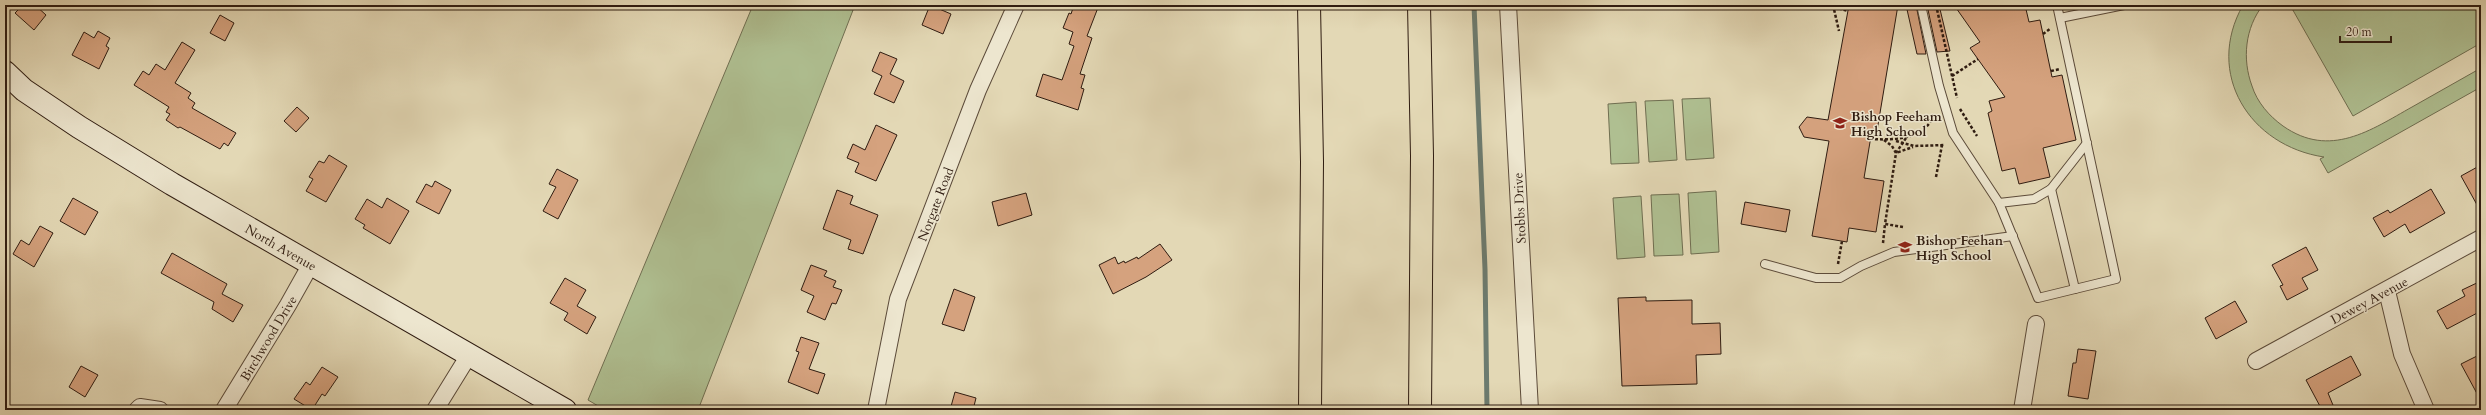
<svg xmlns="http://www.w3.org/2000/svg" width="2486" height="415" font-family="Cardo,serif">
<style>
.green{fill:#afbf91;stroke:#6f6e51}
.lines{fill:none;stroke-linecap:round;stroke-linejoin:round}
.stream{stroke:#6c7b6f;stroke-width:5}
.building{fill:#d5a27e;stroke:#2f1c11}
.lane-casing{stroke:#5c4b3a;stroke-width:10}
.street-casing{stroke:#5c4b3a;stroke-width:18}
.secondary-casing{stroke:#2f1c11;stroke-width:24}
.highway-casing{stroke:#2f1c11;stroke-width:24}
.path{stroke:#2f1c11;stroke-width:2.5;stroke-dasharray:3 2;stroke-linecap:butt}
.lane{stroke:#ede6cf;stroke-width:8}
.street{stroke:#ede6cf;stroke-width:16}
.secondary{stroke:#ede6cf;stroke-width:22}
.highway{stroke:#e3d8b5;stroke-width:22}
.labels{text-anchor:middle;stroke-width:3;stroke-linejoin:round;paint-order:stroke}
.poi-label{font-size:13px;font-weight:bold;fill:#2f1c11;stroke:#ede6cf;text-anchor:start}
.street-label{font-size:13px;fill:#2f1c11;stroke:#ede6cf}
</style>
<rect width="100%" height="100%" fill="#e3d8b5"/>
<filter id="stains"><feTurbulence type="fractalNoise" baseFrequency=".005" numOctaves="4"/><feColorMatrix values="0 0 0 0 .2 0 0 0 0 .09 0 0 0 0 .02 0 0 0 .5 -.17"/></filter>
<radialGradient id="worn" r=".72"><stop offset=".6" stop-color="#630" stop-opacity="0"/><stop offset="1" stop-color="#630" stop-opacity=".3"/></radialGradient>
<g class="green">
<polygon points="753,5 855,5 698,410 605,410 588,400"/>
<path d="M2243 5H2263C2245 28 2242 59 2252 86 2257 102 2269 116 2283 126 2330 159 2371 130 2412 107 2435 94 2458 81 2481 68V87L2328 173 2320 159 2324 157C2250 146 2204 74 2243 5Z"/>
<polygon points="2290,5 2481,5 2481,43 2353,116"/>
<polygon points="1710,98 1714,158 1686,160 1682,99"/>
<polygon points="1673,100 1677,160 1649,162 1645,101"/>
<polygon points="1636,102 1639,163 1611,164 1608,104"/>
<polygon points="1716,191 1719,252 1691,254 1688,193"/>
<polygon points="1679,194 1683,255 1654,256 1651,195"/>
<polygon points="1641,196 1645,257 1617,259 1613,198"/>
</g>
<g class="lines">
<polyline class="stream" points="1474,5 1485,269 1487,410"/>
</g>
<g class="building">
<polygon points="23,5 35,5 46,15 34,30 15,13"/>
<polygon points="930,5 951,14 943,34 922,25"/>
<polygon points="1074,5 1099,5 1087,36 1092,38 1080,74 1085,75 1081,88 1084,89 1078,110 1036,96 1043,74 1062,80 1074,46 1069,44 1073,32 1063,28 1069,13 1071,14"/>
<polygon points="1849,5 1898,5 1877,131 1872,130 1864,178 1884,181 1876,232 1849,228 1847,242 1812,236 1829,141 1804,137 1799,127 1807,117 1828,120"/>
<polygon points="1906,5 1916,5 1926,54 1917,54"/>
<polygon points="1927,5 1939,5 1950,51 1937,52"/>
<polygon points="1954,5 2025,5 2029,22 2040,20 2052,77 2062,75 2076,140 2043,148 2050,177 2019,184 2015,168 2002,171 1988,113 1992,111 1989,101 2005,97 1970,48 1980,42"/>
<polygon points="220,15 234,23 225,41 210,33"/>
<polygon points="98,31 110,38 106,46 109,48 99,69 72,55 84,32 94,38"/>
<polygon points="182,42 195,50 175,83 191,93 188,98 195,103 192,108 236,133 228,146 224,143 220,149 180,127 178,128 166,120 170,114 166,112 169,107 134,85 143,71 149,75 156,64 165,70"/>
<polygon points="880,52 897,59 890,74 904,81 894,103 874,94 882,76 872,71"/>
<polygon points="297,107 309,118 296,132 284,121"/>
<polygon points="876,125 897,135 876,181 855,172 859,163 847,158 853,144 865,150"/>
<polygon points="329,155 347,166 326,202 306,191 313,179 309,177 319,161 324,163"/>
<polygon points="2481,165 2481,212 2461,176"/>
<polygon points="557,169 578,180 558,219 543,211 556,187 549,184"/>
<polygon points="435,181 451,190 439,214 416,202 426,184 432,187"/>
<polygon points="2431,189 2445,213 2410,233 2405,224 2384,237 2373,218 2388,210 2390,213"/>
<polygon points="837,190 853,196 850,204 878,215 863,254 848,249 851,240 823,229"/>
<polygon points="1026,193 1032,215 998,226 992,202"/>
<polygon points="73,198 98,212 85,235 60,221"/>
<polygon points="387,198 409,211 390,244 363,228 365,225 355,219 367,199 382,208"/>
<polygon points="1745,202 1790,210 1786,232 1741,224"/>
<polygon points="40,226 53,233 34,267 13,254 21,240 29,245"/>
<polygon points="1160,244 1172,260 1146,277 1113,294 1099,265 1115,257 1118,264 1124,261 1125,263 1137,257 1138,259"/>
<polygon points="2306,247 2318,270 2302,278 2308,289 2287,300 2280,286 2283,285 2272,265"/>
<polygon points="172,253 227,284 222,294 243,305 233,322 212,309 214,302 161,273"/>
<polygon points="811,265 827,271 824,276 836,281 833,287 842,290 836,304 832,303 825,320 807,312 814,296 801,290"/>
<polygon points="565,278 586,290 577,306 596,317 587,334 564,320 568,313 550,303"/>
<polygon points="2481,281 2481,311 2447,329 2437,311 2465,296 2462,290"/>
<polygon points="954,289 975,297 964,331 942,324"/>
<polygon points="1646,297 1646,301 1692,300 1692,324 1720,323 1721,354 1696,355 1697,384 1622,386 1618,298"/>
<polygon points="2235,301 2247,322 2216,339 2205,318"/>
<polygon points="801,337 819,343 809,369 825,374 818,394 788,382 799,352 796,351"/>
<polygon points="2078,349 2096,351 2088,399 2068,396 2073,363 2076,363"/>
<polygon points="2481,354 2481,401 2461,364"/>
<polygon points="2351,356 2361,375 2328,393 2335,410 2322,410 2306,380"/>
<polygon points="81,366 98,375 85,397 69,387"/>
<polygon points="322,367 338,377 325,396 322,394 312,410 294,399 306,382 310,385"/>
<polygon points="955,392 976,398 973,410 950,410"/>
</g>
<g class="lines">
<defs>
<g id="lane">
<polyline points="1921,5 1939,86 1953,133 1999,203 2038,298 2116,279 2057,5"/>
<polyline points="2060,18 2124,5"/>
<polyline points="2051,189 2075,289"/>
<polyline points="1999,203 2034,199 2051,189 2087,143"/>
<polyline points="1765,264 1816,278 1840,278 1861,266 1894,252 2013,236"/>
</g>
<g id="street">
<polyline points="1508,5 1530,410"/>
<polyline points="2387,291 2402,354 2426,410"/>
<polyline points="2256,361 2481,238"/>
<polyline points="137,410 140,407 160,410"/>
<polyline points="224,410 288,305 311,264"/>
<polyline points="435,410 469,355"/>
<polyline points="876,410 898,299 978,90 1016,5"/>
<polyline points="2022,410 2036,324"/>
</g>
<polyline id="secondary" points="5,72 24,90 79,127 172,184 565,410"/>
<g id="highway">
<polyline points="1309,5 1312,162 1310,410"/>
<polyline points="1419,5 1422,156 1420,410"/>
</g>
</defs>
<use href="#lane" class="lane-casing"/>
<use href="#street" class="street-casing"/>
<use href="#secondary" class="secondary-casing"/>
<use href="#highway" class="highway-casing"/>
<g class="path">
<polyline points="1833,5 1839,31"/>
<polyline points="1936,5 1957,98"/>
<polyline points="1834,7 1848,11"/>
<polyline points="2043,34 2050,29"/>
<polyline points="2051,71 2060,69"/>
<polyline points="1952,76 1978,59"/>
<polyline points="1960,109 1977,136"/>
<path d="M1870 139C1892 140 1925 141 1934 114"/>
<polyline points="1884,140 1892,146 1896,153 1913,147"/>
<polyline points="1896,141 1914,146 1945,145"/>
<polyline points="1936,177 1942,145"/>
<polyline points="1903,227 1885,224 1896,153 1906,138"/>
<polyline points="1883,243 1885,224"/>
<polyline points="1838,264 1842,241"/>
</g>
<use href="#lane" class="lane"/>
<use href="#street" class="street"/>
<use href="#secondary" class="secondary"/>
<use href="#highway" class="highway"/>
</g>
<defs>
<symbol id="school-bare" viewBox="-9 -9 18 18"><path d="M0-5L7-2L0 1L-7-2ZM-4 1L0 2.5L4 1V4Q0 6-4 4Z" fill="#8f2418" stroke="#ede6cf" stroke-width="2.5" paint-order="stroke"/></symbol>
</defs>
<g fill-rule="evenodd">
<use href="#school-bare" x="1830" y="113" width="20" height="20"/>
<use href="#school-bare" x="1895" y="237" width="20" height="20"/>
</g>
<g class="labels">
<g class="poi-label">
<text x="1851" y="121">Bishop Feeham<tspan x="1851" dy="15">High School</tspan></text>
<text x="1916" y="245">Bishop Feehan<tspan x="1916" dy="15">High School</tspan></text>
</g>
<g class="street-label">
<text transform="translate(935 204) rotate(-69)" y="5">Norgate Road</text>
<text transform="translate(1519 208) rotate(-93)" y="5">Stobbs Drive</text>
<text transform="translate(281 247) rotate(30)" y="5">North Avenue</text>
<text transform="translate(2369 300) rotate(-28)" y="5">Dewey Avenue</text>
<text transform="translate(268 338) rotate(-59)" y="5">Birchwood Drive</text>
</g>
</g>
<rect width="2486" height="415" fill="none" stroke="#e3d8b5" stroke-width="20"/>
<rect x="6" y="6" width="2474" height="403" fill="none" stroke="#2f1c11" stroke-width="2"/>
<rect x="10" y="10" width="2466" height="395" fill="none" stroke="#2f1c11"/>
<path d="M2340 36v6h51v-6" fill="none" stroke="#2f1c11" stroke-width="2"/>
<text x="2346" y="36" font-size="12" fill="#2f1c11" stroke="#ede6cf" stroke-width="3" paint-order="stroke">20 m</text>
<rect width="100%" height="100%" filter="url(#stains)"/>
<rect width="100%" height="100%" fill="url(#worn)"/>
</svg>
